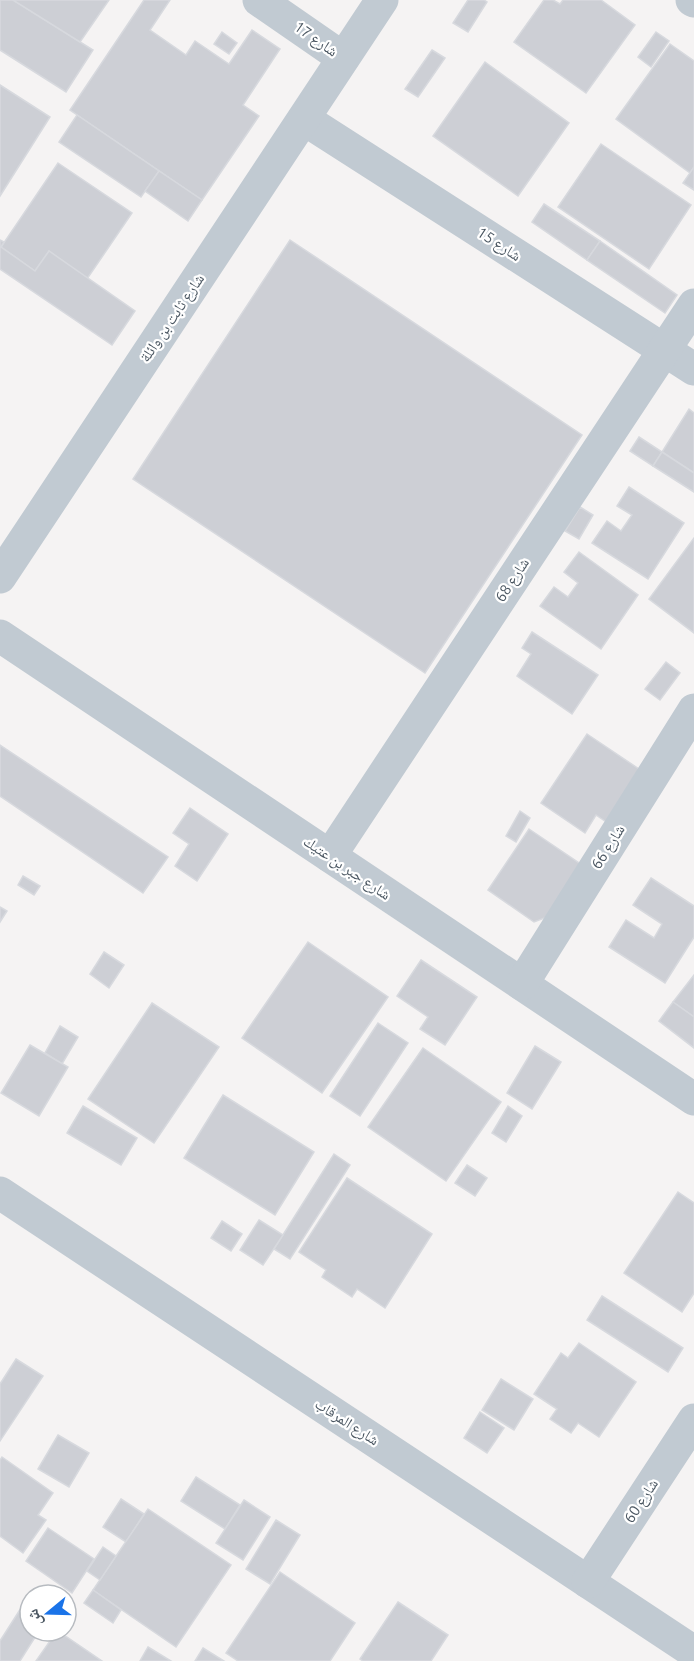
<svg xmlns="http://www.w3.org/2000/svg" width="694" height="1661" font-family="Ubuntu,'Noto Naskh Arabic',sans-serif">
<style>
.building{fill:#cdcfd5;stroke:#d7d9de;stroke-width:1.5}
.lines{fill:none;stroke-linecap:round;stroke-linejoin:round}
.minor{stroke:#c1cad2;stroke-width:33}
.labels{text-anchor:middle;stroke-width:4.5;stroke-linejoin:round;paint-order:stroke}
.street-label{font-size:15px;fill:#4a5661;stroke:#fff}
</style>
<rect width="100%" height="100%" fill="#f5f3f3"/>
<g class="building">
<polygon points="0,0 13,0 93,50 66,92 0,50"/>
<polygon points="13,0 109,0 80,42"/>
<polygon points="144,0 170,0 150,30 186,55 195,41 229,64 252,30 280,49 243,105 259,116 202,200 70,110"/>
<polygon points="468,0 484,0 487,2 468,32 453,23"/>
<polygon points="544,0 553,0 560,4 563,0 601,0 635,25 586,93 514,42"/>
<polygon points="222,32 237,43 229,54 214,44"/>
<polygon points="656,32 669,41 651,67 638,57"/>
<polygon points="670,44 694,61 694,167 690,173 616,119"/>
<polygon points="432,50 445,58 418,97 405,89"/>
<polygon points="485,62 569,123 518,196 433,136"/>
<polygon points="0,85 50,117 0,196"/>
<polygon points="77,115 159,171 141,197 59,142"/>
<polygon points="601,144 691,205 649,269 558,207"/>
<polygon points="58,163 132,213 87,279 49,251 35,271 1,247"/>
<polygon points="694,167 694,190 683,183"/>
<polygon points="159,171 202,200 188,221 145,191"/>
<polygon points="544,204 600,241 587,260 532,222"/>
<polygon points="0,240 4,242 1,247 35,271 49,251 135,311 112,345 0,269"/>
<polygon points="290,240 582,435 425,673 133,479"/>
<polygon points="600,241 677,295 665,313 587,260"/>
<polygon points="689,409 694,413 694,473 662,452"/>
<polygon points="639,437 662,452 653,466 630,451"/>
<polygon points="662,452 694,473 694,492 653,466"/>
<polygon points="629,487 684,523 648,579 592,543 607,521 621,531 632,515 617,506"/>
<polygon points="580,507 593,515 579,539 565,531"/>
<polygon points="694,538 694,633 649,599"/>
<polygon points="579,552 638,595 601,649 540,606 554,587 568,597 578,583 564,572"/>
<polygon points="532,632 598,675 572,714 517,676 531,654 522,648"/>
<polygon points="666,662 680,673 660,700 645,689"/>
<polygon points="587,734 639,769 612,826 596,815 585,833 541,803"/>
<polygon points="0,745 168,857 143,893 0,796"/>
<polygon points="190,808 228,834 197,881 175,866 189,844 173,833"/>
<polygon points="520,811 530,818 516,842 506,836"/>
<polygon points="529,829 588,869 558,913 534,922 488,890"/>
<polygon points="23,876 40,886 34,895 18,885"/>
<polygon points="651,878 694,906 694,937 665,983 609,947 626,920 654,938 662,924 633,905"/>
<polygon points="0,907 7,911 0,922"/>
<polygon points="308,942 388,997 322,1093 242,1038"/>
<polygon points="104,952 124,965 109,988 90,974"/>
<polygon points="421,960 477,997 445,1045 420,1029 428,1017 397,996"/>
<polygon points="694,975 694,1017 673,1002"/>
<polygon points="673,1002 694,1017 694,1048 659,1021"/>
<polygon points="152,1003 219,1047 154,1143 88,1099"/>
<polygon points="378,1023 408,1043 360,1116 330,1096"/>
<polygon points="60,1026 78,1037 62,1064 45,1053"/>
<polygon points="30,1045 68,1067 39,1116 1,1093"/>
<polygon points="535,1046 561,1062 532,1109 507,1093"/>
<polygon points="423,1048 501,1102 446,1181 368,1127"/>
<polygon points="223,1095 314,1152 275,1215 184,1158"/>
<polygon points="83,1106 137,1138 121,1165 67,1133"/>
<polygon points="508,1106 522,1116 506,1142 492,1133"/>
<polygon points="334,1154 350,1165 290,1259 274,1249"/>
<polygon points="467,1165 487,1178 475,1196 455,1183"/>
<polygon points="347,1178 432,1234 385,1308 357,1289 352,1297 322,1277 326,1270 299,1252"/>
<polygon points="678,1192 694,1203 694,1293 682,1312 624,1273"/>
<polygon points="259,1220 283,1235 263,1265 240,1250"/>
<polygon points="222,1221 242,1234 231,1251 211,1238"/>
<polygon points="602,1296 683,1348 668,1372 587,1320"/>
<polygon points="579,1343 636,1382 599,1437 578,1423 571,1433 550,1419 557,1409 534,1394 561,1353 568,1358"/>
<polygon points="16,1359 43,1376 0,1441 0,1384"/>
<polygon points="501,1379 533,1399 514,1430 482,1410"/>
<polygon points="480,1412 504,1428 487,1453 464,1438"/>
<polygon points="58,1435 89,1453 69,1487 38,1469"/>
<polygon points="2,1457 53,1493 38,1515 46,1520 23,1553 0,1536 0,1460"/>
<polygon points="196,1477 240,1505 225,1529 181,1501"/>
<polygon points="121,1499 144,1514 126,1542 103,1527"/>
<polygon points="244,1500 270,1517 243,1560 216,1543"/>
<polygon points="148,1509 231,1565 176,1647 93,1590"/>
<polygon points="276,1520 300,1535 270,1584 246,1569"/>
<polygon points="48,1528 94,1559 72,1593 26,1561"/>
<polygon points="103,1547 116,1556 100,1580 87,1571"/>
<polygon points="280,1572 355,1623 330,1661 238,1661 226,1653"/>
<polygon points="93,1590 121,1610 113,1623 84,1603"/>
<polygon points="398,1602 448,1635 431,1661 363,1661 360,1659"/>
<polygon points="21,1608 30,1613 30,1631 39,1631 20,1661 0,1661 0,1641"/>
<polygon points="57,1631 58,1631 102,1661 36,1661"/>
<polygon points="148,1647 171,1661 140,1661"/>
<polygon points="203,1648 224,1661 195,1661"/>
</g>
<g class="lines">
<g class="minor">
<polyline points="259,0 343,58"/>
<polyline points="692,0 694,1"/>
<polyline points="304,119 694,369"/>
<polyline points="0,577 382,0"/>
<polyline points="0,636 694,1099"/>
<polyline points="330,856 694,305"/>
<polyline points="522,984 694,710"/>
<polyline points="0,1193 694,1652"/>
<polyline points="588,1582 694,1420"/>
</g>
</g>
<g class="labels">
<g class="street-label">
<text transform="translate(316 39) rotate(35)" y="5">شارع 17</text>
<text transform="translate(499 244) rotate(33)" y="5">شارع 15</text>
<text transform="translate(172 318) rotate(-56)" y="5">شارع ثابت بن وائلة</text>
<text transform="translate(512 580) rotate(-57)" y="5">شارع 68</text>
<text transform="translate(608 847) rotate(-58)" y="5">شارع 66</text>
<text transform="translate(347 868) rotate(34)" y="5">شارع جبر بن عتيك</text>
<text transform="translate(347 1422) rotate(33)" y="5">شارع المرقاب</text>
<text transform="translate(641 1501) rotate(-57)" y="5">شارع 60</text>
</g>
</g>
<g transform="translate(48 1613) rotate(251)"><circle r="28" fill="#ffffff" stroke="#b7bbc0" stroke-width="1.5"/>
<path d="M0-4.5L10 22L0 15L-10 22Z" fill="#1a73e8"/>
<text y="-9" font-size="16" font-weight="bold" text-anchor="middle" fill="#4a5661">ش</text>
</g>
</svg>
